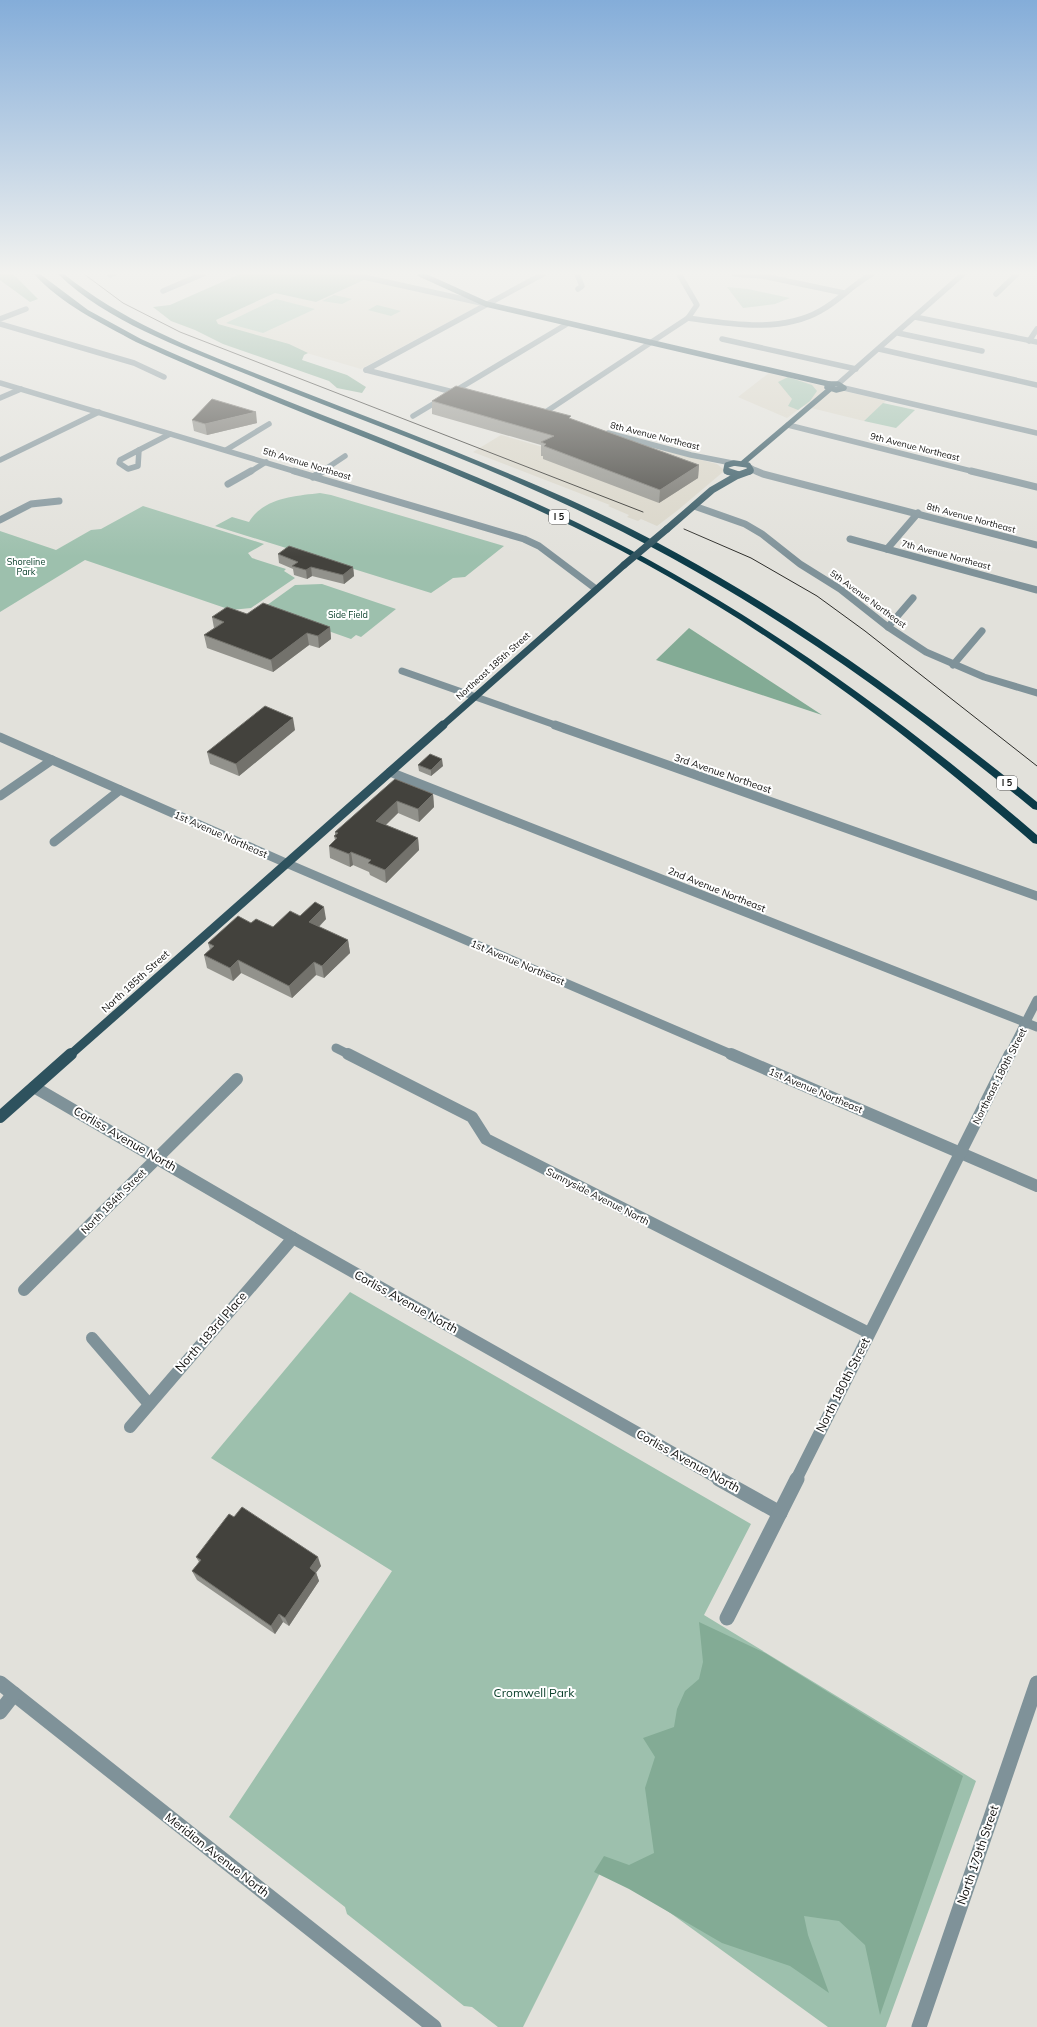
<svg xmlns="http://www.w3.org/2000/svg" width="1037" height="2027" font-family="Mulish,sans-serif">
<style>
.built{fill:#d9d5c8}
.green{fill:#9dc0ad}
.forest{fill:#83ab95}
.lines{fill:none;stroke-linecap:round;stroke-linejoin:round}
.minor-far4{stroke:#7f9299;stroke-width:5.5}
.minor-far3{stroke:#7f9299;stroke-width:7}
.minor-far2{stroke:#7f9299;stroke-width:9}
.minor-far1{stroke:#7f9299;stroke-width:12}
.minor{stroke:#7f9299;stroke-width:15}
.major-far3{stroke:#2e525e;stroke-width:5.5}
.major-far2{stroke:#2e525e;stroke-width:7}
.major-far1{stroke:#2e525e;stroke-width:9}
.major{stroke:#2e525e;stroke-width:12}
.highway{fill:#0c3b48;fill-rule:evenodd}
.tram{stroke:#2c2c29;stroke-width:1}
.major-bridge{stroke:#2e525e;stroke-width:7}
.wall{fill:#92928c}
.shaded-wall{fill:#73726c}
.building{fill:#43423d;stroke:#73726c}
.labels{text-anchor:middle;stroke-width:4;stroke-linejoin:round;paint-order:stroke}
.far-street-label{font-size:9px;fill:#0f0f0d;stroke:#fff}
.shield{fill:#fff;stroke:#575756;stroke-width:1}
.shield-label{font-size:9px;font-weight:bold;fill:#0f0f0d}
.far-park-label{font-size:9px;fill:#0b402b;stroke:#fff}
.street-label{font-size:10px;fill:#0f0f0d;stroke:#fff}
.near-street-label{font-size:12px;fill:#0f0f0d;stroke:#fff}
.near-park-label{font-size:12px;fill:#0b402b;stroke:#fff}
</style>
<rect width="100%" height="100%" fill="#e2e1db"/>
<g class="built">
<polygon points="366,279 480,305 361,369 208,324 275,293 316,302"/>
<polygon points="769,373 886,401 864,421 803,406 787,418 738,397"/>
<polygon points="580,429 717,464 723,469 723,472 678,510 657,526 641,519 638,521 627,517 629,515 608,506 610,505 473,452 501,435 546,448"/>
</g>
<g class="green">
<polygon points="727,287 748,289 790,298 775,304 743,308"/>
<polygon points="334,295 352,299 342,304 322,301"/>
<polygon points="276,299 315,309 263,333 226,323"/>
<polygon points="377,305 401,311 391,316 368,310"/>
<polygon points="788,377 812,385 817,391 810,401 798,410 788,406 792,399 778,382"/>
<polygon points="883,403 915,410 896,428 864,421"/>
<path d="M320 493 331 495 504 546 465 577 453 578 431 593 215 526 232 517 249 522C263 498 295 496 320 493Z"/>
<polygon points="143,506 264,544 248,553 252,558 286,569 284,571 295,578 251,608 231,610 85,560 0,612 0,531 56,550 91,530 101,529"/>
<polygon points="322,584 396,609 361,637 356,635 351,639 263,608 295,585"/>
<polygon points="350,1292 751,1524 704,1615 976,1781 886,2027 828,2027 604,1865 523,2027 498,2027 472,2007 464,2006 347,1914 345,1907 229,1817 392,1571 211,1458"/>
</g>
<g class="forest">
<polygon points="0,274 13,274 38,299 30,302 0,280"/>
<polygon points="240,274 345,274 366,279 316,302 275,293 216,320 218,324 289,344 308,353 304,355 302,360 347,375 366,387 362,393 337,388 329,381 223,344 195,330 171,321 153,307 170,305"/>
<polygon points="689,628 822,715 656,660"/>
<polygon points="699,1622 765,1653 963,1776 880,2015 865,1945 839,1921 804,1916 808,1935 829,1993 790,1966 722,1943 629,1889 594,1872 604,1856 629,1865 654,1853 645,1788 655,1757 643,1738 674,1727 677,1709 685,1691 699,1679 703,1662"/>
</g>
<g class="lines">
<g class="minor-far4">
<polyline points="350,274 486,304"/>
<polyline points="577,274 582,286 578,289"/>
<polyline points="734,274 763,276 844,293"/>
<polyline points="110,275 113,274"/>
<polyline points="163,291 203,274"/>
<polyline points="996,294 1017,274"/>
<polyline points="915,317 1037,342"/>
<path d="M688 318C730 324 781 333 820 311 839 301 853 284 872 274"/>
<polyline points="0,319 26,309"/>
<polyline points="0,324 134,363 164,377"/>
<polyline points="898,333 982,351"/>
<polyline points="722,339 856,369"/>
<polyline points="1029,341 1037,329"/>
<polyline points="879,349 1037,385"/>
<polyline points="366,370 461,394"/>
<polyline points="366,370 543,274"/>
<polyline points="0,383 297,472"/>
<polyline points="838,384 963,274"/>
<polyline points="844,388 1037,433"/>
<polyline points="0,398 21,389"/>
<polyline points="541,415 688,318 697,305 679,274"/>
<polyline points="413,416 567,324"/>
<polyline points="788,425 975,472"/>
<polyline points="608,433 691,455 732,463"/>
<polygon points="139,450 138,466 128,469 119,463 120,460"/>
<polyline points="139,450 170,434"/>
<polyline points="226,450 269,424"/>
<polyline points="0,460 99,412"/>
<polyline points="751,468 758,472"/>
<polyline points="250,472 266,462"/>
<polyline points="321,472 345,456"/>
</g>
<g class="minor-far3">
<polyline points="294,471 524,539 539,546 596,589"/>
<polyline points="756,471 763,474 1037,545"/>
<polyline points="971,471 1037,487"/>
<polyline points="313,477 323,471"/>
<polyline points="228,484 251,471"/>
<polyline points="694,506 745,524 762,534 800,564 840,589 888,627 926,652 984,677 1037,693"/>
<polyline points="0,520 31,504 59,501"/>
<polyline points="850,539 1037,590"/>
<polyline points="887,549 918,513"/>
<polyline points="888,627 913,598"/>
<polyline points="953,665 982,631"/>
<polyline points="402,671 558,726"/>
</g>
<g class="minor-far2">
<polyline points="555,725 1037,896"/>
<polyline points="0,737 286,863 733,1055"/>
<polyline points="390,772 1037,1027"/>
<polyline points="0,796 52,760"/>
<polyline points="54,842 120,790"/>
<polyline points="336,1048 350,1055"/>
<polyline points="1009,1055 1037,1000"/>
</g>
<g class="minor-far1">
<polyline points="348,1054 472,1117 486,1139 869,1333"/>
<polyline points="731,1054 1037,1186"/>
<polyline points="34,1087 293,1238 721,1480"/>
<polyline points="24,1290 237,1079"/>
<polyline points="92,1338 149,1404"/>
<polyline points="130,1427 293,1238"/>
<polyline points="796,1480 1010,1054"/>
</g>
<g class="minor">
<polyline points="719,1479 780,1513"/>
<polyline points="727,1618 797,1479"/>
<polyline points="0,1683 434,2027"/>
<polyline points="0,1712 14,1694"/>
<polyline points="919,2027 1037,1683"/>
</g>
<g class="major-far3">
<polyline points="420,274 486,304 829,384"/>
<polygon points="829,384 838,384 844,388 836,390 827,387"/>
<polyline points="743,463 830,389"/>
<polyline points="728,472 726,470 727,465 734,463 748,465 751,470 749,472"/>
</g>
<g class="major-far2">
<polyline points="727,471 739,475 750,471"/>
<polyline points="667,529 712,490 738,475"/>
<polyline points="442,726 624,565"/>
</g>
<polyline class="major-far1" points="70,1055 443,725"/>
<polyline class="major" points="0,1117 71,1054"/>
<g class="highway">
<path d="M34 274H40L88 310 141 339C285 405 437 454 580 524 747 606 897 714 1037 835V844L1033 843C892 720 741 607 572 526 429 458 279 408 136 342 101 323 61 304 34 274Z"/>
<path d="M58 274H64C128 326 207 354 283 384 370 418 457 451 543 488 724 565 884 678 1037 802V810L1033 809C880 683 725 575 543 494 444 449 341 413 241 372 178 346 108 322 58 274Z"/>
</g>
<g class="tram">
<polyline points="84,274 123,303 180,332 643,512"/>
<polyline points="684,529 751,558 817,596 865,631 1037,766"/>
</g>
<polyline class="major-bridge" points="624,565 667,529"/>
</g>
<g class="wall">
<polygon points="432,401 571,419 699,465 698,478 659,503 543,459 543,456 541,456 541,445 432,414"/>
<polygon points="192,420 257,423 207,435 194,431"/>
<polygon points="278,554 353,567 354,576 344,584 312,576 307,579 294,575 293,569 279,563"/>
<polygon points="247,614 330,627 331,639 319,648 309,645 273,672 207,648 204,635 214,628 212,617"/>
<polygon points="295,730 239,776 210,764 207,752"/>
<polygon points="418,765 443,766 431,776 419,771"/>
<polygon points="395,779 433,794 434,807 419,822 398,813 386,825 418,838 419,850 386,883 370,875 369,872 353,865 350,867 330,858 329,846 335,840 334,836 335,835 335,832"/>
<polygon points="300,916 326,919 319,927 348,940 350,953 324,978 316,975 292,998 241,973 233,981 207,968 204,955 210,950 208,943 251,923 273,927"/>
<polygon points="234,1517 321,1566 316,1572 319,1581 289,1626 283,1622 275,1634 197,1580 192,1571 199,1562 196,1557"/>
</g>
<g class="shaded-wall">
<polygon points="256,412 257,423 207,435 205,424"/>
<polygon points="699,465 698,478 659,503 660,490"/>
<polygon points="311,567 312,576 307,579 306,570"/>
<polygon points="353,567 354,576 344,584 343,575"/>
<polygon points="330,627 331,639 319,648 318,636"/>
<polygon points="307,633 309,645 273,672 271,660"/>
<polygon points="293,718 295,730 239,776 236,764"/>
<polygon points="442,759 443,766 431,776 431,770"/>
<polygon points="433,794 434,807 419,822 418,809"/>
<polygon points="397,801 398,813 377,833 376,821"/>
<polygon points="418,838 419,850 386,883 385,870"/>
<polygon points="351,852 353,865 350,867 349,854"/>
<polygon points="324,907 326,919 311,934 309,922"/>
<polygon points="348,940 350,953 324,978 322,966"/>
<polygon points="238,960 241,973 233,981 230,968"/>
<polygon points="314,962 316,975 292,998 289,986"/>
<polygon points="318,1557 321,1566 313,1577 310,1568"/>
<polygon points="316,1573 319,1581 289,1626 285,1618"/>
<polygon points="279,1614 283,1622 275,1634 271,1626"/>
</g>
<g class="building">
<polygon points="456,386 571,416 569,418 699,465 660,490 544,446 546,444 541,442 554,436 432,401"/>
<polygon points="212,399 256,412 205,424 192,420"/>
<polygon points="289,546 353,567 343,575 311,567 306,570 292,566 298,562 278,554"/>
<polygon points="263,603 330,627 318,636 307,633 271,660 204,635 224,622 212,617 227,607 247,614"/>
<polygon points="265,706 293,718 236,764 207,752"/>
<polygon points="430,754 442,759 431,770 418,765"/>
<polygon points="395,779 433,794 418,809 397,801 376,821 418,838 385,870 368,863 371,860 351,852 349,854 329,846 337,838 334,836 338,833 335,832"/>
<polygon points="315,902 324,907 309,922 348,940 322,966 314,962 289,986 238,960 230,968 204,955 214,946 208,943 238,916 251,923 256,919 273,927 290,911 300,916"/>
<polygon points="242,1507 318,1557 310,1568 316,1573 285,1618 279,1614 271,1626 192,1571 201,1560 196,1557 229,1514 234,1517"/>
</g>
<linearGradient id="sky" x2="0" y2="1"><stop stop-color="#84add9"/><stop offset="0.49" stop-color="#f2f2ef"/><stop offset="1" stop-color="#f2f2ef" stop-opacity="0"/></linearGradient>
<rect width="1037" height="557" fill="url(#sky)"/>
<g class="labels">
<g class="far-street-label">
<text transform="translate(655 436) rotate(14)" y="3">8th Avenue Northeast</text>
<text transform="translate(915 447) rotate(14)" y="3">9th Avenue Northeast</text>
<text transform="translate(307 464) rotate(17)" y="3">5th Avenue Northeast</text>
<text transform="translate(971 518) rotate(15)" y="3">8th Avenue Northeast</text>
<text transform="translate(946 555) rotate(15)" y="3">7th Avenue Northeast</text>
<text transform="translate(868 599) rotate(36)" y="3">5th Avenue Northeast</text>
<text transform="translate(493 666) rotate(-42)" y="3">Northeast 185th Street</text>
</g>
<g class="shield">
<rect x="549" y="510" width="20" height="14" rx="3"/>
<rect x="997" y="776" width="20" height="14" rx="3"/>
</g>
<g class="shield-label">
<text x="559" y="520">I 5</text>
<text x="1007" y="786">I 5</text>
</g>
<g class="far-park-label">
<text x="26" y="565">Shoreline<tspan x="26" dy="10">Park</tspan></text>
<text x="348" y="618">Side Field</text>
</g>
<g class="street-label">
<text transform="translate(723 773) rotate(19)" y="4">3rd Avenue Northeast</text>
<text transform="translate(221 834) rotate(24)" y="4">1st Avenue Northeast</text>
<text transform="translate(717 889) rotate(22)" y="4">2nd Avenue Northeast</text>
<text transform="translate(518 962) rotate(23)" y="4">1st Avenue Northeast</text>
<text transform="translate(135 981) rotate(-42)" y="4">North 185th Street</text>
<text transform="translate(999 1076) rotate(-63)" y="4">Northeast 180th Street</text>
<text transform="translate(816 1090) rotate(23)" y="4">1st Avenue Northeast</text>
<text transform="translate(598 1196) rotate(27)" y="4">Sunnyside Avenue North</text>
<text transform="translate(113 1201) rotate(-45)" y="4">North 184th Street</text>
</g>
<g class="near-street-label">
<text transform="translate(125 1139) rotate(30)" y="4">Corliss Avenue North</text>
<text transform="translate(406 1302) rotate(29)" y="4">Corliss Avenue North</text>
<text transform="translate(211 1332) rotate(-49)" y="4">North 183rd Place</text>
<text transform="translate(843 1385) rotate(-63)" y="4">North 180th Street</text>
<text transform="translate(688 1461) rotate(29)" y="4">Corliss Avenue North</text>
<text transform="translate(217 1855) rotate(38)" y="4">Meridian Avenue North</text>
<text transform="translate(978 1855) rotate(-71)" y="4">North 179th Street</text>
</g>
<g class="near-park-label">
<text x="534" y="1697">Cromwell Park</text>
</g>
</g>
</svg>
